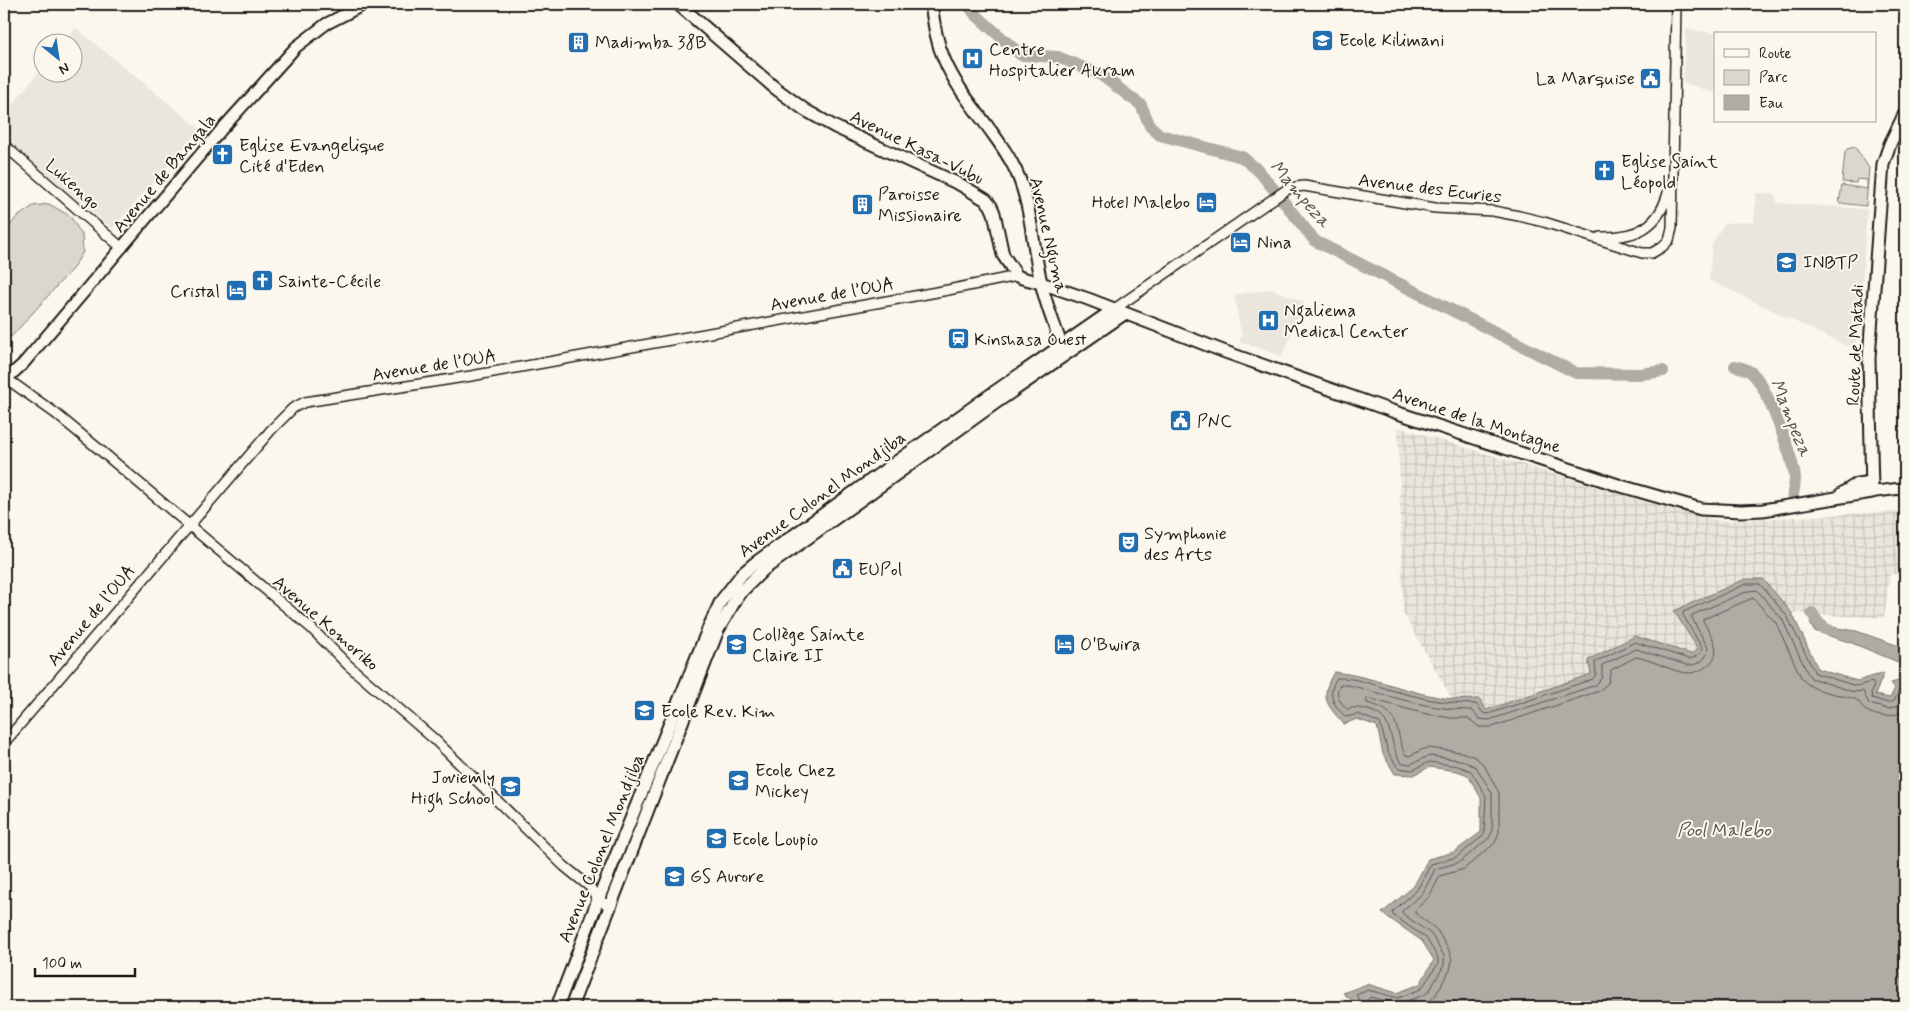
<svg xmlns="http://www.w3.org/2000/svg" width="1909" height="1011" font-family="Mynerve,sans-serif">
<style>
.built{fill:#eae6dc}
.industrial{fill:url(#industrial-grid)}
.green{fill:#dad7ce;stroke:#7b7a75}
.water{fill:#afaca5;stroke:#74726e}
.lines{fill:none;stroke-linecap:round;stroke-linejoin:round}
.shore{stroke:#575653;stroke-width:1}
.river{stroke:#afaca5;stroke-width:12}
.tertiary-casing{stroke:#1c1c1c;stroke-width:12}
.secondary-casing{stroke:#1c1c1c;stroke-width:14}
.primary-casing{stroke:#1c1c1c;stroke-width:15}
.tertiary{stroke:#fbf7ec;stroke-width:9}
.secondary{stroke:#fbf7ec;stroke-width:10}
.primary{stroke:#fbf7ec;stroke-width:11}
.labels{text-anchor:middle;stroke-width:4;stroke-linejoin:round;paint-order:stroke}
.poi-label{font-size:18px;fill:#1c1c1c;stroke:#fbf7ec;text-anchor:start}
.street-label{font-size:18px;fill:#1c1c1c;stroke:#fbf7ec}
.water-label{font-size:19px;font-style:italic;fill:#575653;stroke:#fbf7ec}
</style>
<defs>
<pattern id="industrial-grid" width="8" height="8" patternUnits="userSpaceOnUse" patternTransform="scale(1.25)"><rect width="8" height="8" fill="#eae6dc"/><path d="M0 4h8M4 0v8" fill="none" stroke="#c8c5bc"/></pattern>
</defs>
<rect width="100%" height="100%" fill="#fbf7ec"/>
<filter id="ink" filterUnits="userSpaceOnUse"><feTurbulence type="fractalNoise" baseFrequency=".02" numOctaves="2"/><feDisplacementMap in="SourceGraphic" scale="10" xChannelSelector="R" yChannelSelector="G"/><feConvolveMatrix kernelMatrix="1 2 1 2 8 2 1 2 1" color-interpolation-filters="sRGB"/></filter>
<g filter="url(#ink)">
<g class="built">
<polygon points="76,28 200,129 112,229 4,137 4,115 42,68 42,72 72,72 72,42 64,42"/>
<polygon points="1686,29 1720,34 1715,34 1715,93 1683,83"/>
<polygon points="1756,193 1775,194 1777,203 1867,209 1859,336 1855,344 1846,346 1709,280 1712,245 1724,223 1754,222"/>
<polygon points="1271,289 1305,302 1282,357 1245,343 1242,344 1239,339 1242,337 1234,295"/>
</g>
<polygon class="industrial" points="1398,427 1633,498 1719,521 1905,511 1905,575 1890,574 1884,618 1792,613 1763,579 1698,649 1690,654 1635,636 1592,674 1486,710 1480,699 1452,699 1403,613"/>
<g class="green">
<polygon points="1855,147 1869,168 1866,206 1839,203 1842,185 1867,189 1867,180 1857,179 1856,183 1842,182 1845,152 1847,149"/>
<polygon points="49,204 70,216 82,235 83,252 73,268 12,336 4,339 4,233 16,218 33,206"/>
</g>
<g class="water">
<path d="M1745 579H1763L1792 613 1818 669 1857 681 1884 673 1875 695 1890 698 1895 688 1891 683 1902 680 1905 682V1007H1360L1343 993 1367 984 1397 993 1420 984 1434 960 1422 941 1382 913 1414 886 1428 859 1454 852 1481 832V798L1468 775 1457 771 1429 767 1414 775 1395 774 1383 754 1377 726 1357 719 1344 724C1326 704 1319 698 1334 672 1374 676 1412 695 1452 699 1461 700 1471 699 1480 699L1486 710 1591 674 1588 660 1635 636 1691 654 1698 649 1674 611Z"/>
<polygon points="1823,620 1832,627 1856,631 1905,648 1905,665 1852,643 1814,631 1810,623"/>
</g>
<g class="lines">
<g class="shore">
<path d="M1363 1007 1362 1003 1356 995 1368 990 1398 998 1421 989 1438 964V958L1426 938 1393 915 1392 912 1417 890 1431 864 1457 857 1484 835 1486 796 1471 771 1458 766 1429 762 1413 770 1398 768 1388 752 1380 723 1358 714 1346 717C1333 705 1326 694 1337 678 1355 677 1374 685 1391 690 1421 698 1444 704 1476 704L1483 713 1488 714 1593 679 1596 674 1595 662 1635 642 1689 659 1693 658 1701 653 1702 648 1683 615V612L1746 584H1760L1787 616 1815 673 1856 686 1872 682 1874 685 1871 693 1872 698 1888 703 1894 701 1901 687 1905 686"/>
<path d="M1369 1007 1368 1000 1370 997 1398 1004 1424 995 1430 990 1444 965V956L1431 934 1403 914 1402 911 1423 893 1435 869 1460 862 1489 838 1492 832V793L1476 767 1461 760 1429 756 1411 764 1401 763C1385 737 1398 713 1358 708 1354 707 1350 709 1347 709 1340 702 1334 694 1340 685H1349C1390 696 1430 710 1472 710L1479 719 1489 720 1596 685 1602 677V665L1636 649 1687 665C1698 666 1708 659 1708 648L1692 618V615L1748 591 1757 590 1782 619 1808 674 1811 678 1854 692 1863 691 1869 704 1888 709 1897 706 1905 693"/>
<path d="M1412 1007 1429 1001 1435 996 1450 970 1452 961 1450 952 1437 930 1415 913V910L1429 897 1440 876 1464 869 1495 843 1499 832V793L1484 765 1475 757 1461 752 1428 748 1421 750 1410 756 1406 755C1397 742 1400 718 1385 710 1380 706 1373 705 1367 703V698L1422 713 1450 718H1468L1479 727H1492L1599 691 1608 683 1611 670 1636 657C1654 660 1671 672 1689 673 1696 673 1701 670 1707 666 1725 653 1711 635 1703 621V619L1753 598 1776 623 1801 677C1811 693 1838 693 1855 699 1860 701 1861 707 1865 710 1877 718 1896 719 1905 708"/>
</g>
<g class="river">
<polyline points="968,4 975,14 1021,55 1058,57 1101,75 1141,105 1150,126 1160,135 1242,157 1259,171 1315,241 1576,373 1641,374 1663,371"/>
<path d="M1735 366C1742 368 1748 369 1753 374 1767 387 1793 458 1795 478 1795 483 1794 489 1793 494"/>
<polyline points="1812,613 1821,627 1829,630"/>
</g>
<defs>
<g id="tertiary">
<polyline points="4,145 122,248"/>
<path d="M1600 237C1637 238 1660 227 1669 189"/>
<polyline points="1113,310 1286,190 1296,187 1304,186 1435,208 1493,211 1519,216 1544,222 1642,253 1652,253 1662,247 1669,240 1672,228 1676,4"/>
<polyline points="7,379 55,413 100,450 311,628 348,665 434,739 564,866 590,887 598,900 610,906"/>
<polyline points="4,743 271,430 293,408 305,402 471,376 948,290 1017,276"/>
</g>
<g id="secondary">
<polyline points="4,381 23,364 222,129 296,47 326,24 365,4"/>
<polyline points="1872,492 1905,488"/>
</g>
<g id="primary">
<polyline points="678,4 775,88 805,110 835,127 961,185 986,200 991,206 994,213 1003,255 1017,276 1022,278 1041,283 1088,299 1228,353 1392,411 1621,486 1701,509 1741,511 1763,510 1872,492 1869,358 1883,164 1890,144 1905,113"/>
<path d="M931 4C934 23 936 41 944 59 961 100 997 131 1016 171 1032 205 1032 246 1041 282 1046 306 1056 328 1063 351"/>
<polyline points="1841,494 1857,484 1872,482"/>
<polyline points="557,1007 598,900 709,627 721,601 742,574 755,563 990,395 1113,310"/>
<polyline points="571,1007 718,630 739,594 763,570 994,404 1124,314"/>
</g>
</defs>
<use href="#tertiary" class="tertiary-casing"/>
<use href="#secondary" class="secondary-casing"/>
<use href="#primary" class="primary-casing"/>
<use href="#tertiary" class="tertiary"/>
<use href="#secondary" class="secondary"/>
<use href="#primary" class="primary"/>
</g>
</g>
<defs>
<symbol id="school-square" viewBox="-11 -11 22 22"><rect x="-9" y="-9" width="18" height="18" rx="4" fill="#1f6fb2" stroke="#fbf7ec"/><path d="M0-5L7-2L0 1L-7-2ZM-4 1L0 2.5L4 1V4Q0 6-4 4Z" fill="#fff"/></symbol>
<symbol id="building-square" viewBox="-11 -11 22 22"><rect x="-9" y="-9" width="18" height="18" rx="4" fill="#1f6fb2" stroke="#fbf7ec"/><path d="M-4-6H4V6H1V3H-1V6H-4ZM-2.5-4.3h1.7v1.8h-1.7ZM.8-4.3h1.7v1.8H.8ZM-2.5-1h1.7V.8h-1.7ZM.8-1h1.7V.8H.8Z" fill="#fff"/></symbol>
<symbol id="hospital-square" viewBox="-11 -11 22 22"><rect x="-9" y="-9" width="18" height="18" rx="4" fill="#1f6fb2" stroke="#fbf7ec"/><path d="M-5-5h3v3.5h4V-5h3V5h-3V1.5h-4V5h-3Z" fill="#fff"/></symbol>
<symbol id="civic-square" viewBox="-11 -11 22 22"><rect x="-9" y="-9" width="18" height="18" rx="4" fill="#1f6fb2" stroke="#fbf7ec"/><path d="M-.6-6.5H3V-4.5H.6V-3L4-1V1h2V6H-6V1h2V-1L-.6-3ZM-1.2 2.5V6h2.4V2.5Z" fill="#fff"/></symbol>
<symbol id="church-square" viewBox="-11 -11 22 22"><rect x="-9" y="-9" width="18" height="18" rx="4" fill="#1f6fb2" stroke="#fbf7ec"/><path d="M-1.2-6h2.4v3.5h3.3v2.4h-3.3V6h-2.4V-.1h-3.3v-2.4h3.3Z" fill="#fff"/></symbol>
<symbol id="hotel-square" viewBox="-11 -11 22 22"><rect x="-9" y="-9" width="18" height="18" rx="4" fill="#1f6fb2" stroke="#fbf7ec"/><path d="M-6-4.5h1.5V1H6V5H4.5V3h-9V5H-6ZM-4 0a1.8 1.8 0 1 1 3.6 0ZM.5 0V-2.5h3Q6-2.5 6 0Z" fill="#fff"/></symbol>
<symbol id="university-square" viewBox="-11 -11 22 22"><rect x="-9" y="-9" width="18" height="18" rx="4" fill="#1f6fb2" stroke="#fbf7ec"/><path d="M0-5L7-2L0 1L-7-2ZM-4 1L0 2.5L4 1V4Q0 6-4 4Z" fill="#fff"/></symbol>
<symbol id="station-square" viewBox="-11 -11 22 22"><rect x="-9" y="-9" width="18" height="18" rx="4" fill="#1f6fb2" stroke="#fbf7ec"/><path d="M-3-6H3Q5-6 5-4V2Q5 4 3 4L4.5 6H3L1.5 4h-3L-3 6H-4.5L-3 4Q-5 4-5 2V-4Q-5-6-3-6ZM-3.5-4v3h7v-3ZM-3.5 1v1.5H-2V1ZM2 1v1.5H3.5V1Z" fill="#fff"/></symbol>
<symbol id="theatre-square" viewBox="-11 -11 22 22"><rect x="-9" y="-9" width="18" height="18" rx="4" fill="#1f6fb2" stroke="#fbf7ec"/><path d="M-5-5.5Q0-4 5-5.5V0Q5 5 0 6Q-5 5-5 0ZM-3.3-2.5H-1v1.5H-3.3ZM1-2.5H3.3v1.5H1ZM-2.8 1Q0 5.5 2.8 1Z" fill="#fff"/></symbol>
</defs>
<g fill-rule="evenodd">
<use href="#school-square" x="1310" y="28" width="25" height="25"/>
<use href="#building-square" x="566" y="30" width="25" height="25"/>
<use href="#hospital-square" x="960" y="46" width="25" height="25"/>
<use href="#civic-square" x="1638" y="66" width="25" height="25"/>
<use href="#church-square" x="210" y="142" width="25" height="25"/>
<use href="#church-square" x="1592" y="158" width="25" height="25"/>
<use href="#hotel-square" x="1194" y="190" width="25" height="25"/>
<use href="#building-square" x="850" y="192" width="25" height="25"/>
<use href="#hotel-square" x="1228" y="230" width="25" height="25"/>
<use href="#university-square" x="1774" y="250" width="25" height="25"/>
<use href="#church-square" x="250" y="268" width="25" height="25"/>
<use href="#hotel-square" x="224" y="278" width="25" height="25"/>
<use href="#hospital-square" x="1256" y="308" width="25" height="25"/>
<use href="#station-square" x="946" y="326" width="25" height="25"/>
<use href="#civic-square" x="1168" y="408" width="25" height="25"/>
<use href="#theatre-square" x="1116" y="530" width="25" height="25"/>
<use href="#civic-square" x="830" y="556" width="25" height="25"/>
<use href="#school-square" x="724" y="632" width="25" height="25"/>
<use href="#hotel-square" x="1052" y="632" width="25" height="25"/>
<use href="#school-square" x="632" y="698" width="25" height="25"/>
<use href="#school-square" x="726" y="768" width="25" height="25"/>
<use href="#school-square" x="498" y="774" width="25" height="25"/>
<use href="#school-square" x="704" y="826" width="25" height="25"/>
<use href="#school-square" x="662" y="864" width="25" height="25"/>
</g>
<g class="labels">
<g class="poi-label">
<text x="1339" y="46">Ecole Kilimani</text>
<text x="595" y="48">Madimba 38B</text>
<text x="989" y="55">Centre<tspan x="989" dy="21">Hospitalier Akram</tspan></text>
<text x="1635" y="84" text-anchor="end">La Marquise</text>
<text x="239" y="151">Eglise Evangelique<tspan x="239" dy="21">Cité d'Eden</tspan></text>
<text x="1621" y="167">Eglise Saint<tspan x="1621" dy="21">Léopold</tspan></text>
<text x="878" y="200">Paroisse<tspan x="878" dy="21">Missionaire</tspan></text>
<text x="1190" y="208" text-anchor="end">Hotel Malebo</text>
<text x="1257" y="248">Nina</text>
<text x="1803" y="268">INBTP</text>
<text x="278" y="287">Sainte-Cécile</text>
<text x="220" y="297" text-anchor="end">Cristal</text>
<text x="1284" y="316">Ngaliema<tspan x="1284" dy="21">Medical Center</tspan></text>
<text x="974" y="345">Kinshasa Ouest</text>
<text x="1197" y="427">PNC</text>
<text x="1144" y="539">Symphonie<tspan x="1144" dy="21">des Arts</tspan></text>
<text x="858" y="575">EUPol</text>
<text x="752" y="640">Collège Sainte<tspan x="752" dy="21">Claire II</tspan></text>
<text x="1080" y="650">O'Bwira</text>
<text x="661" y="717">Ecole Rev. Kim</text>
<text x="755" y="776">Ecole Chez<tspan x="755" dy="21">Mickey</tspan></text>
<text x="495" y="783" text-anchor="end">Joviemly<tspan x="495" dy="21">High School</tspan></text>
<text x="732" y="845">Ecole Loupio</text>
<text x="690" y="882">GS Aurore</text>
</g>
<g class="street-label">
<text transform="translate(917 147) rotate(26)" y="6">Avenue Kasa-Vubu</text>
<text transform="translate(164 173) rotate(-50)" y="6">Avenue de Bangala</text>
<text transform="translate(73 184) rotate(41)" y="6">Lukengo</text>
<text transform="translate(1430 188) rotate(7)" y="6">Avenue des Ecuries</text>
<text transform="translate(1049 235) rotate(77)" y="6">Avenue Nguma</text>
<text transform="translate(832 294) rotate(-10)" y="6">Avenue de l’OUA</text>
<text transform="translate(1855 345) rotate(-88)" y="6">Route de Matadi</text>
<text transform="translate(434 365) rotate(-9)" y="6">Avenue de l’OUA</text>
<text transform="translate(1477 420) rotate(18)" y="6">Avenue de la Montagne</text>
<text transform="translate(822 494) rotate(-36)" y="6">Avenue Colonel Mondjiba</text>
<text transform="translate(91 615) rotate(-50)" y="6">Avenue de l’OUA</text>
<text transform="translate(326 623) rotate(41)" y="6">Avenue Komoriko</text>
<text transform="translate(601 848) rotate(-68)" y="6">Avenue Colonel Mondjiba</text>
</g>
<g class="water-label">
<text transform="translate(1301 193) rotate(49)" y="7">Mampeza</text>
<text transform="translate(1792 417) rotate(68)" y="7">Mampeza</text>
<text x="1724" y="836">Pool Malebo</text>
</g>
</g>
<rect width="1909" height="1011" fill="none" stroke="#fbf7ec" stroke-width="20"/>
<rect x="10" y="10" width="1889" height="991" fill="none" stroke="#1c1c1c" stroke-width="2" filter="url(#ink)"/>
<rect x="1714" y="32" width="162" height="90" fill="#fbf7ec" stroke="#a29f99"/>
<rect x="1724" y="49" width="25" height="8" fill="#fbf7ec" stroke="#a29f99"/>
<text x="1759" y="58" font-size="15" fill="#1c1c1c">Route</text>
<rect x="1724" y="70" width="25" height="15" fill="#dad7ce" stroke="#a29f99"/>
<text x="1759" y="82" font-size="15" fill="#1c1c1c">Parc</text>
<rect x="1724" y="95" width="25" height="15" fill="#afaca5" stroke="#a29f99"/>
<text x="1759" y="108" font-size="15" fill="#1c1c1c">Eau</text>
<g transform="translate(58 58) rotate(150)"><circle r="24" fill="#fbf7ec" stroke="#a29f99"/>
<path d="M0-4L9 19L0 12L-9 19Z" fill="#1f6fb2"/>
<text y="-8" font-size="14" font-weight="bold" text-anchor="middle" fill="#1c1c1c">N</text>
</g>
<path d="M35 968v8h100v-8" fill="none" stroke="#1c1c1c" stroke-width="2.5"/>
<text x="42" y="968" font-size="15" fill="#1c1c1c" stroke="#fbf7ec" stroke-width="4" paint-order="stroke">100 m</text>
</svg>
